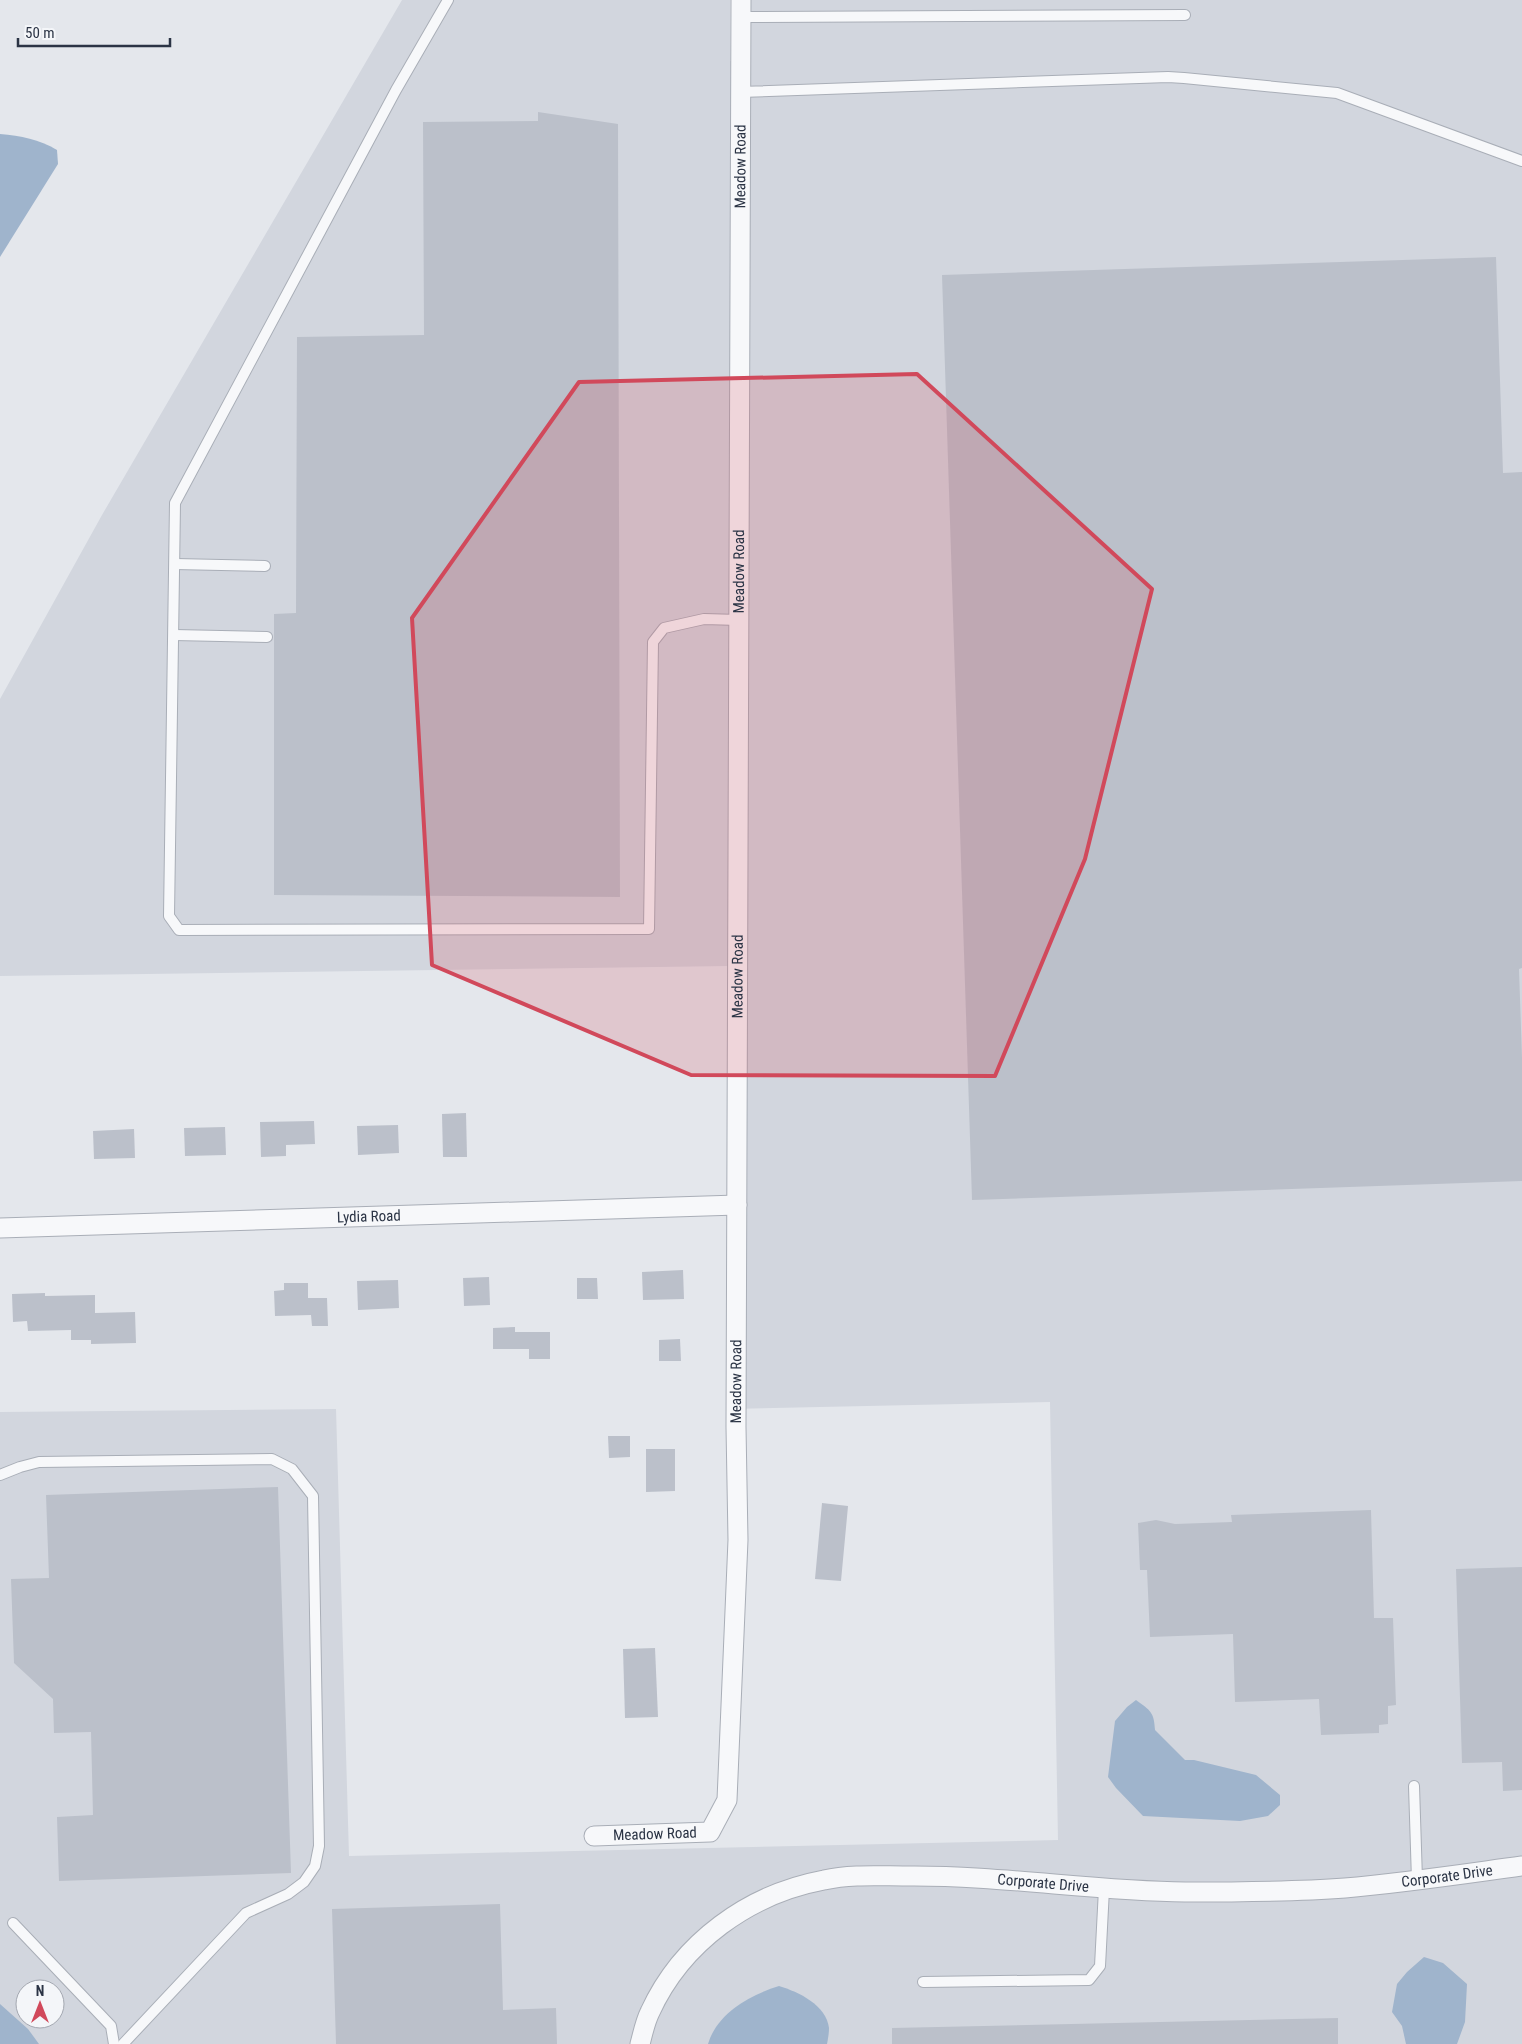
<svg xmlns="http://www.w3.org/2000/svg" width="1522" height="2044" font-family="'Roboto Condensed',sans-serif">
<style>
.built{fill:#d2d6de;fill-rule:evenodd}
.water{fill:#9fb4cc}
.building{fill:#bbc0ca}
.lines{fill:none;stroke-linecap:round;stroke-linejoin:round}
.lane-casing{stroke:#a9aeb7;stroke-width:12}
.street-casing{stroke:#a9aeb7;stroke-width:21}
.lane{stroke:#f7f8fa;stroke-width:10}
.street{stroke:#f7f8fa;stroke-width:19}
.marked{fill:#d1495b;fill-opacity:0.2;stroke:#d1495b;stroke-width:4;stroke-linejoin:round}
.labels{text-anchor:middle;stroke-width:4;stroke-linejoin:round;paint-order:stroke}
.street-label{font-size:15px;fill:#2b3445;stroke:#f4f6f9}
</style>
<rect width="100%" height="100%" fill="#e4e7ec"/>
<path class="built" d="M402 0H730V61L747 62 748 0H1522V2044H0V1412L336 1409 349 1856 1058 1840 1050 1402 728 1409 730 966 0 976V699L102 515ZM25 1989H55V2019H25Z"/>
<g class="water">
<path d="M0 134C21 136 39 139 57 150L58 164 0 257Z"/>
<path d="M1136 1700C1151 1711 1154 1712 1155 1730L1185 1760H1194L1256 1775 1280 1795V1805L1268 1816 1240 1821 1143 1816 1116 1788 1108 1777 1115 1721 1127 1707Z"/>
<polygon points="1424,1957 1443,1963 1467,1984 1465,2022 1457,2044 1406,2044 1402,2026 1392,2012 1397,1984 1407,1972"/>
<path d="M779 1986C799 1992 826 2005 829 2028 829 2033 828 2039 827 2044H708C717 2013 750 1995 779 1986Z"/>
<polygon points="0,2004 28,2029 39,2044 0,2044"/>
</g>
<g class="building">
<polygon points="538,112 618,124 620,897 274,895 274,614 296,613 297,337 424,335 423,122 538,121"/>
<polygon points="1496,257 1503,473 1522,472 1522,968 1519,969 1522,1058 1522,1181 972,1200 942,275"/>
<polygon points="466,1113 467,1157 443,1157 442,1114"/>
<polygon points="314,1121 315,1144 286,1145 286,1156 261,1157 260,1122"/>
<polygon points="398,1125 399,1153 358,1155 357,1126"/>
<polygon points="225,1127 226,1155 185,1156 184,1128"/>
<polygon points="134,1129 135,1158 94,1159 93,1131"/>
<polygon points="683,1270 684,1299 643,1300 642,1272"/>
<polygon points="489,1277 490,1305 464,1306 463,1278"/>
<polygon points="577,1278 597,1278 598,1299 577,1299"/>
<polygon points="398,1280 399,1308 358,1310 357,1281"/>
<polygon points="284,1283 308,1283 308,1298 327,1298 328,1326 312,1326 311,1315 275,1316 274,1291 284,1290"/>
<polygon points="45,1293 45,1296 95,1295 95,1313 135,1312 136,1343 91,1344 91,1340 71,1340 71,1330 28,1331 27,1321 13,1322 12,1294"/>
<polygon points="515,1327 515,1332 550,1332 550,1359 529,1359 529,1349 493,1349 493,1328"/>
<polygon points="680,1339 681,1361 659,1361 659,1340"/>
<polygon points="608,1436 630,1436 630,1457 609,1458"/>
<polygon points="646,1449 675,1449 675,1491 646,1492"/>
<polygon points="278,1487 291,1873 59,1881 57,1817 93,1815 91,1732 54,1733 53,1699 14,1663 11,1579 49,1578 46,1495"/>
<polygon points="822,1503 848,1506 841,1581 815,1579"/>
<polygon points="1371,1510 1374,1618 1393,1618 1396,1705 1388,1706 1388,1724 1379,1725 1379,1733 1321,1735 1319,1699 1235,1702 1233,1634 1150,1637 1147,1570 1140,1570 1138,1523 1156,1520 1175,1524 1232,1522 1231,1515"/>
<polygon points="1522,1567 1522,1790 1503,1791 1502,1762 1462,1763 1456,1569"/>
<polygon points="655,1648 658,1717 625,1718 623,1649"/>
<polygon points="500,1904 503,2010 556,2008 557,2044 336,2044 332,1909"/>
<polygon points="1338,2018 1338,2044 892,2044 892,2028"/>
</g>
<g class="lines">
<defs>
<g id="lane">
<polyline points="448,0 396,90 175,503 169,916 179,930 649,929 653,642 664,628 704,619 739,620"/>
<polyline points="741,17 1185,15"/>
<polyline points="740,92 1168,77 1184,78 1337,93 1522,161"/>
<polyline points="175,564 265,566"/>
<polyline points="174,635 267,637"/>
<polyline points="0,1475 20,1467 39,1462 272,1459 292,1469 313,1496 319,1846 315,1866 304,1882 288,1894 246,1913 123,2044"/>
<polyline points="1414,1786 1417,1880"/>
<polyline points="13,1923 111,2026 114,2044"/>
<polyline points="923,1982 1089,1980 1100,1966 1104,1889"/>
</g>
<g id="street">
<path id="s1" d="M0 1228 737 1205"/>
<path id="s2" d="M594 1836 710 1832 727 1800 738 1540 736 1427 741 0"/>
<path id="s3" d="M640 2044C643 2033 645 2022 650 2012 682 1942 749 1894 824 1880 851 1874 879 1876 906 1876 999 1875 1092 1891 1185 1892 1239 1892 1292 1892 1345 1888 1404 1883 1463 1874 1522 1866"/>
</g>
</defs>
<use href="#lane" class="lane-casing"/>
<use href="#street" class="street-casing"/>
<use href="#lane" class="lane"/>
<use href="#street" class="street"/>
</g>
<path class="marked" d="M917 374 1152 589 1085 859 995 1076 691 1075 432 965 412 618 579 382Z"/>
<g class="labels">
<g class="street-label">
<text dy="5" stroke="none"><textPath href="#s2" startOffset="1786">Meadow Road</textPath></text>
<text dy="5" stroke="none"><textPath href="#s2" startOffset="1381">Meadow Road</textPath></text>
<text dy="5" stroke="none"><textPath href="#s2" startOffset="976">Meadow Road</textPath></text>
<text dy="5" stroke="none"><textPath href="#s1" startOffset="369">Lydia Road</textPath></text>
<text dy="5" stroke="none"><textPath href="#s2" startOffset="571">Meadow Road</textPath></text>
<text dy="5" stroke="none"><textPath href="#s2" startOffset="61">Meadow Road</textPath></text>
<text dy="5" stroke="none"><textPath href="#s3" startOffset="885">Corporate Drive</textPath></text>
<text dy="5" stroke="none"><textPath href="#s3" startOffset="480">Corporate Drive</textPath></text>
</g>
</g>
<g transform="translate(40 2004)"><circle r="24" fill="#f4f6f9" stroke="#a4a8b1"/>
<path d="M0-4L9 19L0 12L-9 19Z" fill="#d1495b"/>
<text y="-8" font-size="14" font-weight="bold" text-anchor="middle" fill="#2b3445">N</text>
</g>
<path d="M18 38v8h152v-8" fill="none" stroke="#2b3445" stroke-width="2.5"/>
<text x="25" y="38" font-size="15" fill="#2b3445" stroke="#f4f6f9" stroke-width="4" paint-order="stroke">50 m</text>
</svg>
